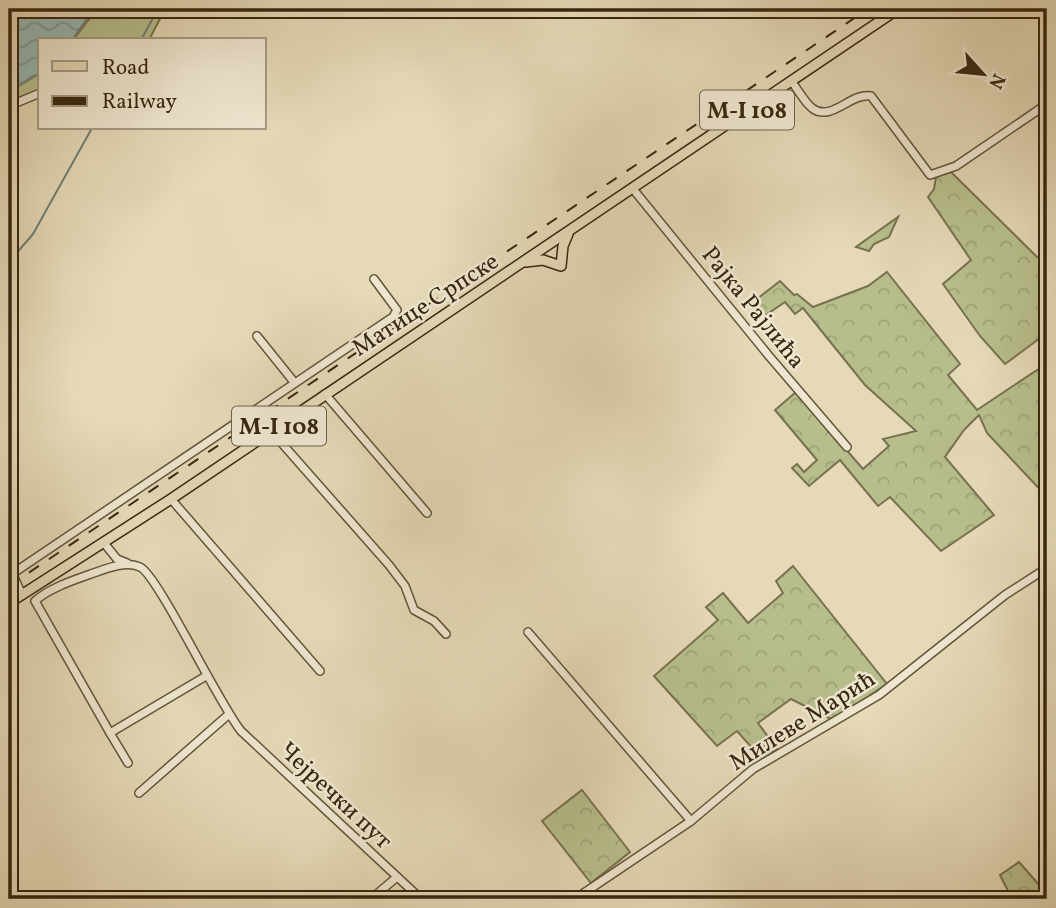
<svg xmlns="http://www.w3.org/2000/svg" width="1056" height="908" font-family="Vollkorn,serif">
<style>
.green{fill:#b7be8c;stroke:#77724e;stroke-width:2}
.forest{fill:url(#forest-crowns);stroke:#77724e;stroke-width:2}
.water{fill:url(#water-waves);stroke:#717f73;stroke-width:2}
.lines{fill:none;stroke-linecap:round;stroke-linejoin:round}
.stream{stroke:#717f73;stroke-width:2}
.minor-casing{stroke:#625439;stroke-width:10}
.major-casing{stroke:#37270f;stroke-width:12}
.minor{stroke:#eee6d0;stroke-width:7}
.major{stroke:#e5d9b7;stroke-width:9}
.rail{stroke:#37270f;stroke-width:2;stroke-dasharray:12 12;stroke-linecap:butt}
.labels{text-anchor:middle;stroke-width:5;stroke-linejoin:round;paint-order:stroke}
.shield{fill:#eee6d0;stroke:#6e6049;stroke-width:2}
.shield-label{font-size:23px;font-weight:bold;fill:#37270f}
.street-label{font-size:24px;fill:#37270f;stroke:#eee6d0}
</style>
<defs>
<pattern id="forest-crowns" width="20" height="18" patternUnits="userSpaceOnUse" patternTransform="scale(1.75)"><rect width="20" height="18" fill="#b7be8c"/><path d="M2 6a3 3 0 1 1 6 0M12 15a3 3 0 1 1 6 0" fill="none" stroke="#9ea378"/></pattern>
<pattern id="water-waves" width="16" height="10" patternUnits="userSpaceOnUse" patternTransform="scale(1.75)"><rect width="16" height="10" fill="#97b9b5"/><path d="M0 5q4-4 8 0t8 0" fill="none" stroke="#7c9692"/></pattern>
</defs>
<rect width="100%" height="100%" fill="#e5d9b7"/>
<filter id="stains"><feTurbulence type="fractalNoise" baseFrequency=".00286" numOctaves="4"/><feColorMatrix values="0 0 0 0 .2 0 0 0 0 .09 0 0 0 0 .02 0 0 0 .5 -.17"/></filter>
<radialGradient id="worn" r=".72"><stop offset=".6" stop-color="#630" stop-opacity="0"/><stop offset="1" stop-color="#630" stop-opacity=".3"/></radialGradient>
<g class="green">
<polygon points="97,9 165,9 149,40 73,40"/>
<polygon points="40,73 40,90 9,104 9,90"/>
<polygon points="898,217 889,237 874,244 869,251 856,247"/>
</g>
<g class="forest">
<polygon points="950,171 1035,255 1037,257 1047,251 1047,333 1005,364 980,336 943,284 971,260 928,197 934,189 936,177"/>
<polygon points="887,272 960,364 948,375 977,410 1040,368 1047,377 1047,497 987,433 979,415 964,430 945,457 994,515 941,551 890,497 878,506 840,460 809,486 792,468 797,464 804,472 817,460 775,410 796,392 863,469 889,446 883,439 916,431 865,385 803,308 795,314 785,302 763,317 753,302 780,281 794,295 797,294 813,307 868,286"/>
<polygon points="793,566 887,684 833,720 791,699 758,723 777,749 762,759 737,731 717,746 654,676 718,620 706,607 723,593 748,623 783,593 776,581"/>
<polygon points="582,790 630,852 591,883 542,821"/>
<polygon points="1019,862 1047,894 1047,899 1012,899 1000,875"/>
</g>
<polygon class="water" points="26,9 94,9 72,40 40,40 40,73 9,92 9,23"/>
<g class="lines">
<g class="stream">
<polyline points="141,40 158,9"/>
<polyline points="9,262 33,234 92,128"/>
</g>
<defs>
<g id="minor">
<path d="M791 81C798 89 804 102 812 108 831 123 851 92 871 96L930 175 956 166 1047 104"/>
<polyline points="9,106 40,93"/>
<polyline points="633,189 769,356 847,447"/>
<polyline points="257,336 294,382"/>
<polyline points="325,394 427,513"/>
<polyline points="271,431 389,565 405,586 414,610 434,621 446,634"/>
<polyline points="171,499 320,671"/>
<polyline points="104,543 117,559 127,563"/>
<polyline points="9,566 22,595"/>
<polyline points="9,576 393,317 397,310 374,279"/>
<polyline points="528,632 691,821"/>
<path d="M206 676 110 733 35 601C48 589 71 581 88 575 103 570 124 560 140 567 157 574 219 704 241 731L421 899"/>
<polyline points="110,733 128,763"/>
<polyline points="139,793 228,715"/>
<polyline points="371,899 397,877"/>
<polyline points="575,899 691,821 753,769 879,695 1005,595 1047,568"/>
</g>
<g id="major">
<polyline points="526,262 543,260 561,266 563,246 568,234"/>
<polyline points="9,603 171,499 898,9"/>
</g>
</defs>
<use href="#minor" class="minor-casing"/>
<use href="#major" class="major-casing"/>
<use href="#minor" class="minor"/>
<use href="#major" class="major"/>
<polyline class="rail" points="9,586 868,9"/>
</g>
<g class="labels">
<g class="shield">
<rect x="700" y="90.5" width="94" height="39" rx="5"/>
<rect x="232" y="406.5" width="94" height="39" rx="5"/>
</g>
<g class="shield-label">
<text x="747" y="118">M-I 108</text>
<text x="279" y="434">M-I 108</text>
</g>
<g class="street-label">
<text transform="translate(425 304) rotate(-33)" y="8">Матице Српске</text>
<text transform="translate(754 307) rotate(51)" y="8">Рајка Рајлића</text>
<text transform="translate(802 720) rotate(-32)" y="8">Милеве Мaрић</text>
<text transform="translate(336 795) rotate(43)" y="8">Чејречки пут</text>
</g>
</g>
<rect width="1056" height="908" fill="none" stroke="#e5d9b7" stroke-width="35"/>
<rect x="10" y="10" width="1035" height="887" fill="none" stroke="#37270f" stroke-width="3.5"/>
<rect x="18" y="18" width="1021" height="873" fill="none" stroke="#37270f" stroke-width="2"/>
<rect x="38" y="38" width="228" height="91" fill="#eee6d0" stroke="#a59a83" stroke-width="2"/>
<rect x="52" y="61" width="35" height="10" fill="#e5d9b7" stroke="#a59a83" stroke-width="2"/>
<text x="102" y="74" font-size="21" fill="#37270f">Road</text>
<rect x="52" y="96" width="35" height="10" fill="#37270f" stroke="#a59a83" stroke-width="2"/>
<text x="102" y="108" font-size="21" fill="#37270f">Railway</text>
<g transform="translate(983 74) rotate(117)" stroke="#eee6d0" stroke-width="5" paint-order="stroke">
<path d="M0-5L12 26L0 18L-12 26Z" fill="#37270f"/>
<text y="-10" font-size="19" font-weight="bold" text-anchor="middle" fill="#37270f">N</text>
</g>
<rect width="100%" height="100%" filter="url(#stains)"/>
<rect width="100%" height="100%" fill="url(#worn)"/>
</svg>
